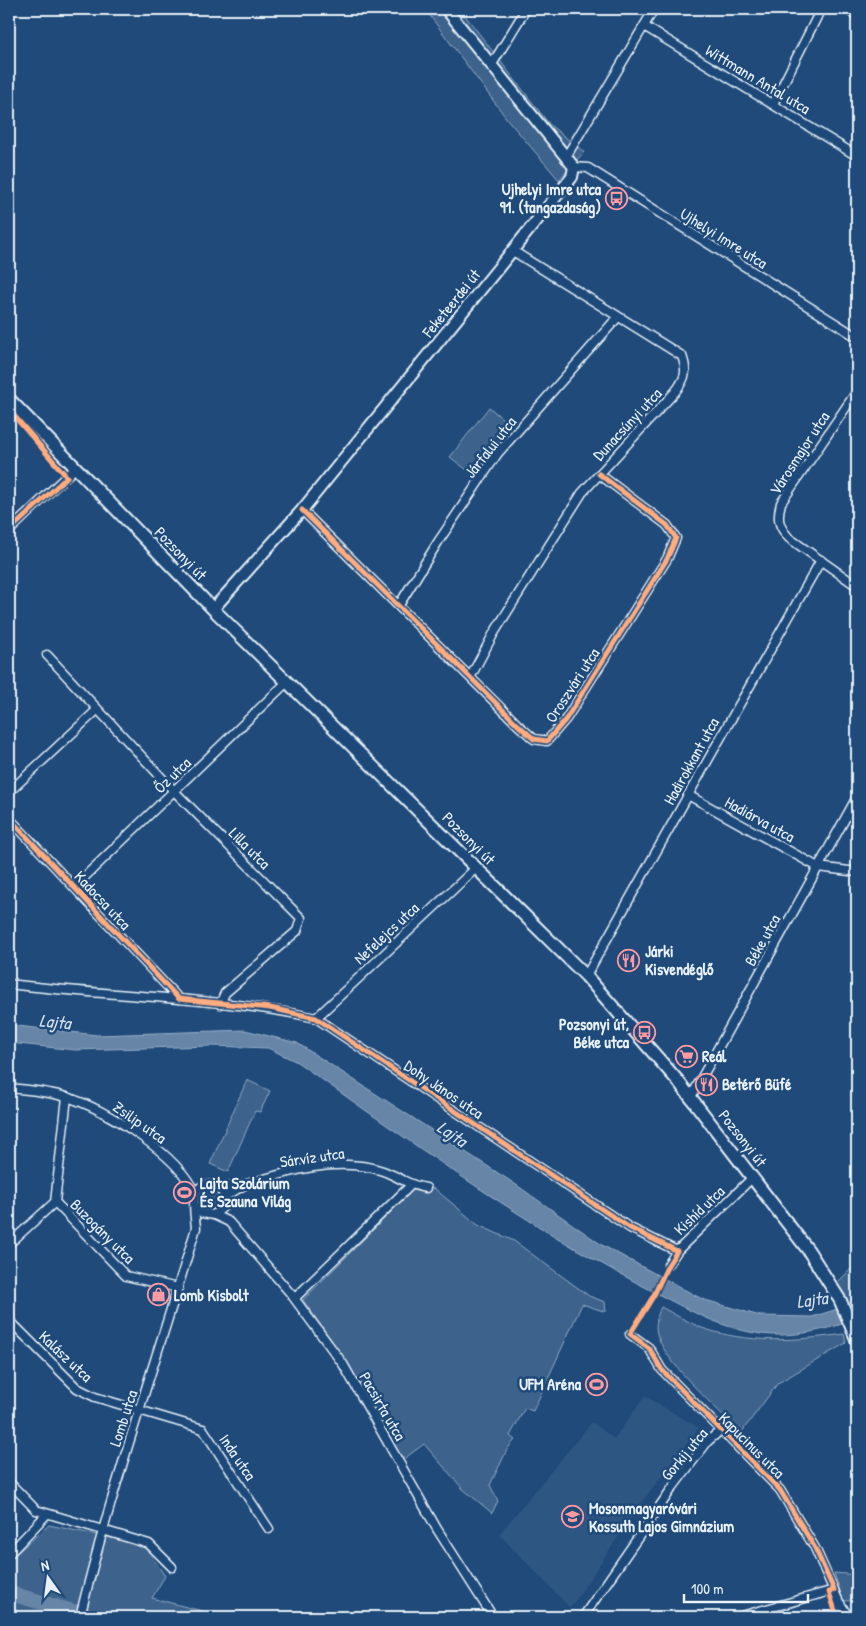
<svg xmlns="http://www.w3.org/2000/svg" width="866" height="1626" font-family="'Patrick Hand',sans-serif">
<style>
.built{fill:#2e5683}
.green{fill:#3c628c;stroke:#92aac2}
.water{fill:#6685a7;stroke:#9ab0c7}
.lines{fill:none;stroke-linecap:round;stroke-linejoin:round}
.river{stroke:#6685a7;stroke-width:15}
.minor-casing{stroke:#e8f1f8;stroke-width:11}
.secondary-casing{stroke:#e8f1f8;stroke-width:14}
.primary-casing{stroke:#e8f1f8;stroke-width:15}
.minor{stroke:#1f4a7a;stroke-width:8}
.secondary{stroke:#1f4a7a;stroke-width:10}
.primary{stroke:#1f4a7a;stroke-width:11}
.cycleway-casing{stroke:#1f4a7a;stroke-width:8}
.cycleway{stroke:#ffac80;stroke-width:5}
.labels{text-anchor:middle;stroke-width:5;stroke-linejoin:round;paint-order:stroke}
.street-label{font-size:16px;fill:#e8f1f8;stroke:#1f4a7a}
.poi-label{font-size:16px;font-weight:bold;fill:#e8f1f8;stroke:#1f4a7a;text-anchor:start}
.water-label{font-size:18px;font-style:italic;fill:#d4e1ec;stroke:#1f4a7a}
</style>
<rect width="100%" height="100%" fill="#1f4a7a"/>
<filter id="ink" filterUnits="userSpaceOnUse"><feTurbulence type="fractalNoise" baseFrequency=".02" numOctaves="2"/><feDisplacementMap in="SourceGraphic" scale="10" xChannelSelector="R" yChannelSelector="G"/><feConvolveMatrix kernelMatrix="1 2 1 2 8 2 1 2 1" color-interpolation-filters="sRGB"/></filter>
<g filter="url(#ink)">
<polygon class="built" points="645,1396 699,1428 644,1499 570,1608 499,1534 592,1422 614,1439"/>
<g class="green">
<polygon points="425,9 460,9 550,125 584,152 559,180 507,119"/>
<polygon points="489,407 512,427 493,448 475,476 450,457"/>
<polygon points="247,1080 270,1091 260,1112 255,1111 228,1172 210,1164"/>
<polygon points="418,1185 435,1189 478,1225 514,1241 589,1296 605,1302 606,1312 582,1304 533,1411 525,1408 510,1436 515,1440 508,1448 490,1485 498,1501 492,1513 463,1489 424,1444 401,1461 340,1352 303,1300"/>
<circle cx="209" cy="1199" r="10"/>
<polygon points="857,1263 857,1307 844,1314 833,1287"/>
<path d="M661 1307C674 1314 688 1322 702 1328 748 1344 796 1341 844 1334L846 1343 778 1383 741 1433C718 1409 668 1366 658 1337 654 1327 657 1316 661 1307Z"/>
<polygon points="49,1525 144,1545 165,1576 152,1598 225,1617 42,1617 9,1609 9,1560"/>
<polygon points="834,1573 857,1575 857,1597 848,1601 843,1600"/>
</g>
<path class="water" d="M9 1025 97 1035 245 1030 297 1043 515 1184 602 1245 702 1299 760 1316 812 1317 857 1303V1319C827 1330 793 1338 761 1334 717 1328 678 1304 639 1284 519 1221 408 1140 297 1062L268 1048 211 1046 75 1050 9 1043Z"/>
<g class="lines">
<polyline class="river" points="9,1593 92,1617"/>
<defs>
<g id="minor">
<polyline points="845,9 857,15"/>
<polyline points="644,26 857,156"/>
<polyline points="491,66 526,9"/>
<polyline points="773,104 821,9"/>
<polyline points="566,157 654,9"/>
<polyline points="574,167 588,168 857,337"/>
<path d="M857 391 781 503C777 518 778 526 789 538L857 586"/>
<polyline points="302,510 518,725 534,739 547,741 566,719 667,559 676,538 667,525 599,474"/>
<polyline points="9,531 75,468"/>
<polyline points="399,605 438,542 498,453 617,318"/>
<polyline points="47,655 175,792 301,918 297,931 225,993 220,1004"/>
<path d="M471 676 494 633 582 493 675 392C685 379 688 372 682 356L513 251"/>
<polyline points="9,792 97,710"/>
<polyline points="688,795 818,867 857,872"/>
<polyline points="9,818 179,999"/>
<polyline points="74,887 287,682"/>
<polyline points="586,976 821,560"/>
<path d="M9 984C111 997 215 996 316 1018L630 1228 677 1251"/>
<polyline points="316,1018 476,868"/>
<path d="M9 1088C28 1090 47 1091 66 1097 106 1108 178 1155 195 1193"/>
<polyline points="67,1097 55,1202 126,1276 178,1288"/>
<polyline points="691,1097 857,797"/>
<path d="M244 1185C289 1171 337 1156 383 1171 400 1177 407 1185 426 1188"/>
<polyline points="219,1188 244,1185 224,1197"/>
<polyline points="214,1215 229,1222 291,1294 343,1364 437,1529 493,1617"/>
<polyline points="9,1244 55,1202"/>
<polyline points="668,1265 677,1251 753,1177"/>
<polyline points="295,1298 411,1185"/>
<polyline points="9,1320 77,1388 95,1397 203,1429 269,1529"/>
<polyline points="630,1334 649,1348 662,1370 780,1490 815,1548 839,1602 846,1613 854,1617"/>
<polyline points="9,1482 36,1510 149,1544 172,1567"/>
<polyline points="9,1554 46,1515"/>
<path d="M80 1617C112 1486 157 1358 196 1228 195 1215 188 1185 209 1185 216 1184 220 1188 224 1195L223 1207 214 1215 202 1213 194 1204"/>
<polyline points="583,1617 673,1487 708,1441 720,1431"/>
<polyline points="738,1617 834,1590"/>
</g>
<polyline id="secondary" points="213,609 302,510 572,177 574,167 446,9"/>
<polyline id="primary" points="9,399 213,609 586,976 678,1081 808,1250 840,1300 857,1340"/>
</defs>
<use href="#minor" class="minor-casing"/>
<use href="#secondary" class="secondary-casing"/>
<use href="#primary" class="primary-casing"/>
<use href="#minor" class="minor"/>
<use href="#secondary" class="secondary"/>
<use href="#primary" class="primary"/>
<defs>
<g id="cycleway">
<polyline points="9,410 67,477 9,531"/>
<polyline points="302,510 518,725 534,739 547,741 566,719 667,559 676,538 667,525 599,474"/>
<polyline points="9,818 179,999 270,1008 316,1018 630,1228 677,1251 668,1265 654,1295 630,1334 649,1348 662,1370 780,1490 815,1548 834,1590 829,1592 837,1617"/>
</g>
</defs>
<use href="#cycleway" class="cycleway-casing"/>
<use href="#cycleway" class="cycleway"/>
</g>
</g>
<defs>
<symbol id="bus-ring" viewBox="-11 -11 22 22"><circle r="9.5" fill="#1f4a7a" stroke="#ff9aa2" stroke-width="1.5"/><path d="M-5-6H5V4H4V6H2V4H-2V6H-4V4H-5ZM-3.5-4V0h7V-4ZM-3.5 1.2v1.5H-2V1.2ZM2 1.2v1.5H3.5V1.2Z" fill="#ff9aa2"/></symbol>
<symbol id="restaurant-ring" viewBox="-11 -11 22 22"><circle r="9.5" fill="#1f4a7a" stroke="#ff9aa2" stroke-width="1.5"/><path d="M-5-6h1v4h1v-4h1v4h1v-4h1v5L-1.5 .5V6h-2V.5L-5-1ZM5-6V6H3V1.5H1.5Q1.5-4 5-6Z" fill="#ff9aa2"/></symbol>
<symbol id="supermarket-ring" viewBox="-11 -11 22 22"><circle r="9.5" fill="#1f4a7a" stroke="#ff9aa2" stroke-width="1.5"/><path d="M-6-5.5h2.5l.6 2H6L4.5 2H-2.5L-4.4-4H-6ZM-1.5 3.2a1.3 1.3 0 1 0 .1 0ZM3 3.2a1.3 1.3 0 1 0 .1 0Z" fill="#ff9aa2"/></symbol>
<symbol id="stadium-ring" viewBox="-11 -11 22 22"><circle r="9.5" fill="#1f4a7a" stroke="#ff9aa2" stroke-width="1.5"/><path d="M0-5a6.5 5 0 1 0 0 10a6.5 5 0 1 0 0-10ZM-3.5-1.8h7v3.6h-7Z" fill="#ff9aa2"/></symbol>
<symbol id="shop-ring" viewBox="-11 -11 22 22"><circle r="9.5" fill="#1f4a7a" stroke="#ff9aa2" stroke-width="1.5"/><path d="M-5-2.5h2.3a2.7 3.5 0 0 1 5.4 0H5L5.5 6h-11ZM-1.5-2.5h3a1.5 2.3 0 0 0-3 0Z" fill="#ff9aa2"/></symbol>
<symbol id="school-ring" viewBox="-11 -11 22 22"><circle r="9.5" fill="#1f4a7a" stroke="#ff9aa2" stroke-width="1.5"/><path d="M0-5L7-2L0 1L-7-2ZM-4 1L0 2.5L4 1V4Q0 6-4 4Z" fill="#ff9aa2"/></symbol>
</defs>
<g fill-rule="evenodd">
<use href="#bus-ring" x="604" y="186" width="25" height="25"/>
<use href="#restaurant-ring" x="616" y="948" width="25" height="25"/>
<use href="#bus-ring" x="632" y="1020" width="25" height="25"/>
<use href="#supermarket-ring" x="674" y="1044" width="25" height="25"/>
<use href="#restaurant-ring" x="694" y="1072" width="25" height="25"/>
<use href="#stadium-ring" x="172" y="1180" width="25" height="25"/>
<use href="#shop-ring" x="146" y="1282" width="25" height="25"/>
<use href="#stadium-ring" x="584" y="1372" width="25" height="25"/>
<use href="#school-ring" x="560" y="1504" width="25" height="25"/>
</g>
<g class="labels">
<g class="street-label">
<text transform="translate(758 79) rotate(31)" y="6">Wittmann Antal utca</text>
<text transform="translate(724 238) rotate(32)" y="6">Ujhelyi Imre utca</text>
<text transform="translate(451 303) rotate(-51)" y="6">Feketeerdei út</text>
<text transform="translate(627 424) rotate(-47)" y="6">Dunacsúnyi utca</text>
<text transform="translate(490 447) rotate(-52)" y="6">Járfalui utca</text>
<text transform="translate(799 453) rotate(-57)" y="6">Városmajor utca</text>
<text transform="translate(181 553) rotate(46)" y="6">Pozsonyi út</text>
<text transform="translate(572 685) rotate(-57)" y="6">Oroszvári utca</text>
<text transform="translate(691 761) rotate(-61)" y="6">Hadirokkant utca</text>
<text transform="translate(172 775) rotate(-44)" y="6">Őz utca</text>
<text transform="translate(760 819) rotate(29)" y="6">Hadiárva utca</text>
<text transform="translate(469 838) rotate(45)" y="6">Pozsonyi út</text>
<text transform="translate(250 848) rotate(45)" y="6">Lilla utca</text>
<text transform="translate(103 900) rotate(47)" y="6">Kadocsa utca</text>
<text transform="translate(386 933) rotate(-43)" y="6">Nefelejcs utca</text>
<text transform="translate(762 940) rotate(-61)" y="6">Béke utca</text>
<text transform="translate(444 1089) rotate(34)" y="6">Dohy János utca</text>
<text transform="translate(140 1122) rotate(35)" y="6">Zsilip utca</text>
<text transform="translate(743 1138) rotate(52)" y="6">Pozsonyi út</text>
<text transform="translate(312 1157) rotate(-8)" y="6">Sárvíz utca</text>
<text transform="translate(699 1210) rotate(-44)" y="6">Kishíd utca</text>
<text transform="translate(103 1231) rotate(45)" y="6">Buzogány utca</text>
<text transform="translate(66 1356) rotate(43)" y="6">Kalász utca</text>
<text transform="translate(383 1406) rotate(60)" y="6">Pacsirta utca</text>
<text transform="translate(123 1418) rotate(-72)" y="6">Lomb utca</text>
<text transform="translate(752 1445) rotate(45)" y="6">Kapucinus utca</text>
<text transform="translate(684 1454) rotate(-50)" y="6">Gorkij utca</text>
<text transform="translate(238 1457) rotate(56)" y="6">Inda utca</text>
</g>
<g class="poi-label">
<text x="601" y="195" text-anchor="end">Ujhelyi Imre utca<tspan x="601" dy="18">91. (tangazdaság)</tspan></text>
<text x="645" y="957">Járki<tspan x="645" dy="18">Kisvendéglő</tspan></text>
<text x="629" y="1030" text-anchor="end">Pozsonyi út,<tspan x="629" dy="18">Béke utca</tspan></text>
<text x="702" y="1062">Reál</text>
<text x="722" y="1090">Betérő Büfé</text>
<text x="200" y="1189">Lajta Szolárium<tspan x="200" dy="18">És Szauna Világ</tspan></text>
<text x="174" y="1301">Lomb Kisbolt</text>
<text x="581" y="1390" text-anchor="end">UFM Aréna</text>
<text x="589" y="1514">Mosonmagyaróvári<tspan x="589" dy="18">Kossuth Lajos Gimnázium</tspan></text>
</g>
<g class="water-label">
<text transform="translate(55 1022) rotate(6)" y="6">Lajta</text>
<text transform="translate(452 1134) rotate(34)" y="6">Lajta</text>
<text transform="translate(812 1300) rotate(-8)" y="6">Lajta</text>
</g>
</g>
<rect width="866" height="1626" fill="none" stroke="#1f4a7a" stroke-width="30"/>
<rect x="15" y="15" width="836" height="1596" fill="none" stroke="#e8f1f8" stroke-width="2" filter="url(#ink)"/>
<g transform="translate(48 1578) rotate(346)" stroke="#1f4a7a" stroke-width="4" paint-order="stroke">
<path d="M0-4L9 19L0 12L-9 19Z" fill="#e8f1f8"/>
<text y="-8" font-size="14" font-weight="bold" text-anchor="middle" fill="#e8f1f8">N</text>
</g>
<path d="M684 1594v8h124v-8" fill="none" stroke="#e8f1f8" stroke-width="2.5"/>
<text x="691" y="1594" font-size="15" fill="#e8f1f8" stroke="#1f4a7a" stroke-width="4" paint-order="stroke">100 m</text>
</svg>
